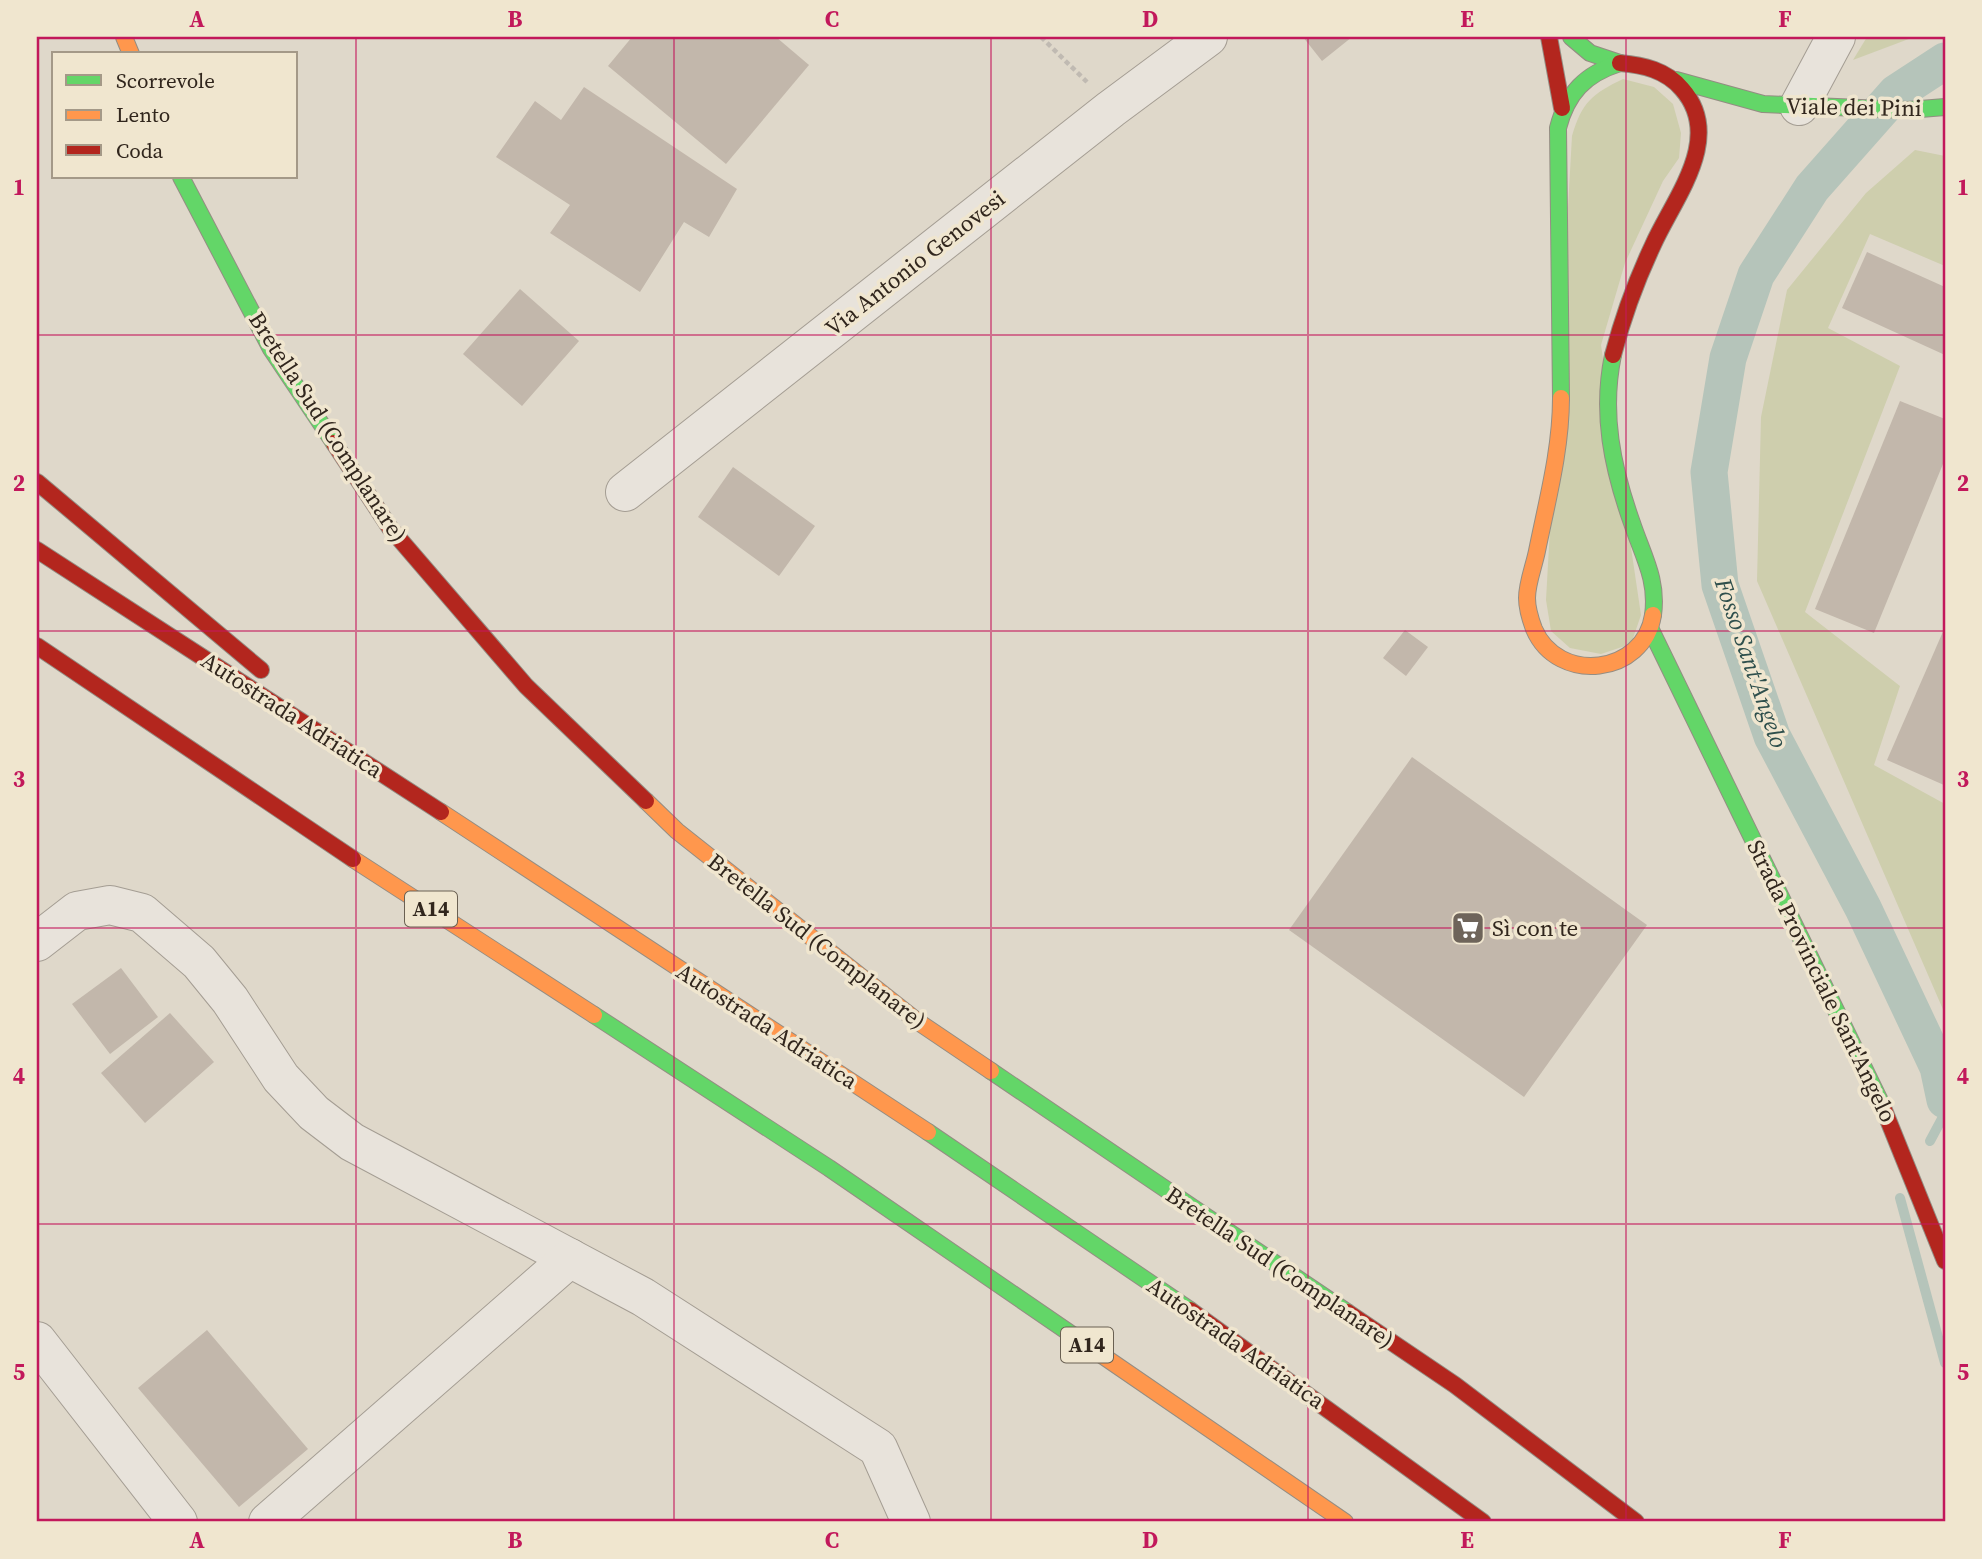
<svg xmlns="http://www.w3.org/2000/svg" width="1982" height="1559" font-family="'Source Serif 4',serif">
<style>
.green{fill:#cecead}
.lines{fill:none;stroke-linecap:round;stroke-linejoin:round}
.stream{stroke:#b5c4ba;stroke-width:10}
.canal{stroke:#b5c4ba;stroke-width:37}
.building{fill:#c2b7ab}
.street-casing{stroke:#a49d93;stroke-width:40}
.fast-casing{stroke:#948d83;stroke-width:18}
.slow-casing{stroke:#948d83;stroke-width:18}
.jam-casing{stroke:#948d83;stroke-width:18}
.path{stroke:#c0bab2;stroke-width:4.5;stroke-dasharray:5 3.5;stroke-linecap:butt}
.street{stroke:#e8e3db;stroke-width:38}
.fast{stroke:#63d668;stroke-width:16}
.slow{stroke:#ff974d;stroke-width:16}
.jam{stroke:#b3261e;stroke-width:16}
.grid{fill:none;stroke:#c2185b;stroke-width:2;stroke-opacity:0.55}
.labels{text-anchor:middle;stroke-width:7;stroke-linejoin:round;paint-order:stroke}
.shield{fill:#f0e6cf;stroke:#6a6052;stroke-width:2}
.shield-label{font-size:21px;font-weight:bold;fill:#31261d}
.street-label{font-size:23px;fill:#31261d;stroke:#f0e6cf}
.poi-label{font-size:23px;fill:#31261d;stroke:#f0e6cf;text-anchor:start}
.water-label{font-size:24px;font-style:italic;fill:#2e4f4c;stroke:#f0e6cf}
.neatline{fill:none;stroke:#c2185b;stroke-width:2.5}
.grid-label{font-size:23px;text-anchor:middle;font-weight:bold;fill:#c2185b}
</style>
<rect width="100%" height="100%" fill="#dfd8ca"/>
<g class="green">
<polygon points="1867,37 1914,37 1853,60"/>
<path d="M1623 79 1654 87 1673 104 1681 133 1679 158 1663 181 1625 263 1601 345 1641 615 1631 644 1601 654 1570 648 1551 631 1546 600 1572 136C1582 102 1592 94 1623 79Z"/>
<path d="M1915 150 1945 156V266L1870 234 1828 328 1900 366 1805 612 1900 686 1874 765 1945 804C1945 827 1940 876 1945 895V1014L1757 581 1761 417 1787 290 1866 193Z"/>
</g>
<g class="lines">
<g class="stream">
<polyline points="1930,1141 1945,1113"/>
<polyline points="1900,1198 1945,1363"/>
</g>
<polyline class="canal" points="1945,61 1896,93 1812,188 1756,275 1728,358 1709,472 1720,585 1772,736 1863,908 1938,1067 1945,1100"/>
</g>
<g class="building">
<polygon points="632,37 776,37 809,65 726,164 608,66"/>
<polygon points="1303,37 1352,37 1322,61"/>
<polygon points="584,87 737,189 709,237 684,222 640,292 550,233 570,205 496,157 535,101 561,120"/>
<polygon points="1867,252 1945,287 1945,355 1842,308"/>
<polygon points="520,289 579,341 522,406 463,354"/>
<polygon points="1900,401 1945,419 1945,459 1874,633 1815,609"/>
<polygon points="733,467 815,526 779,576 698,517"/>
<polygon points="1945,627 1945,782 1944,785 1887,760"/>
<polygon points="1405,630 1428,647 1406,676 1383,658"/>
<polygon points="1412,757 1647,925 1524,1097 1289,930"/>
<polygon points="121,968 158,1017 110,1054 72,1004"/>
<polygon points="170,1013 214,1062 145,1123 101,1073"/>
<polygon points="207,1330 308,1449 239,1507 138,1388"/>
</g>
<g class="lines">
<defs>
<g id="street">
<polyline points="1799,106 1836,37"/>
<polyline points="625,492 1111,109 1208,37"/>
<polyline points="37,942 77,911 110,905 142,913 199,962 230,1000 281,1078 314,1113 352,1142 643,1297 878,1448 911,1522"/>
<polyline points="37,1341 178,1522"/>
<polyline points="268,1522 570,1258"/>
</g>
<g id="fast">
<polyline points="1571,37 1590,53 1620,63"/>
<polyline points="1676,80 1763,104 1908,110 1945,107"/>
<polyline points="181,177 271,349 334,443"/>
<path d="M1613 355C1601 413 1612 467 1632 523 1643 556 1658 580 1653 615"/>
<path d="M1561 398 1558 128C1567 93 1585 74 1620 63"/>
<polyline points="1651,630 1882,1105"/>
<polyline points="594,1015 829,1168 1090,1347"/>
<polyline points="991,1071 1347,1312"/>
<polyline points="928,1132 1190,1310"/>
</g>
<g id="slow">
<polyline points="124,37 131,54"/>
<path d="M1561 398C1561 450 1547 501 1537 551 1534 566 1527 583 1527 598 1527 607 1531 621 1534 629 1558 685 1644 675 1653 615"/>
<polyline points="646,801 677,831 917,1021 991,1071"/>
<polyline points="441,812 928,1132"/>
<polyline points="353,859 594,1015"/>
<polyline points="1090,1347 1345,1522"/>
</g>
<g id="jam">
<polyline points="1549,37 1562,108"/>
<path d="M1613 355C1623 317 1636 281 1653 245 1674 198 1725 138 1682 89 1666 70 1643 65 1620 63"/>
<polyline points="334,443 390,528 526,686 646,801"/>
<polyline points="37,482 261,670"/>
<polyline points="37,550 441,812"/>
<polyline points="37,646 353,859"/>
<polyline points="1882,1105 1945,1261"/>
<polyline points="1190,1310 1483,1522"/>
<polyline points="1347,1312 1455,1385 1636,1522"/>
</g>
</defs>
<use href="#street" class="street-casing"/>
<use href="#fast" class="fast-casing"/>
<use href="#slow" class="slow-casing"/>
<use href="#jam" class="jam-casing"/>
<polyline class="path" points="1041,37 1087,82"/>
<use href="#street" class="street"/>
<use href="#fast" class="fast"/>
<use href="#slow" class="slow"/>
<use href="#jam" class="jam"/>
</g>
<path class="grid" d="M356 37V1522M674 37V1522M991 37V1522M1308 37V1522M1626 37V1522M37 335H1945M37 631H1945M37 928H1945M37 1224H1945"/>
<defs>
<symbol id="supermarket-square" viewBox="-11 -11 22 22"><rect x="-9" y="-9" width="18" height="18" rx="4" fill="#6e645a" stroke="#f0e6cf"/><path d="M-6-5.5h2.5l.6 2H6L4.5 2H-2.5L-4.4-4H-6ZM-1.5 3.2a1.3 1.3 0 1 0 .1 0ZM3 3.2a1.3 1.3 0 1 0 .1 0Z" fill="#fff"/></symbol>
</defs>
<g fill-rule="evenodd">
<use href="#supermarket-square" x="1449" y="909" width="38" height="38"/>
</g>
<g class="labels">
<g class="shield">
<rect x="405" y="891.5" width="52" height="35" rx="5"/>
<rect x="1061" y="1327.5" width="52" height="35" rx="5"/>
</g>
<g class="shield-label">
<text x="431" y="916">A14</text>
<text x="1087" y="1352">A14</text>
</g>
<g class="street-label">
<text transform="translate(1854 107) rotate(1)" y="8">Viale dei Pini</text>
<text transform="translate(915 263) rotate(-38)" y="8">Via Antonio Genovesi</text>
<text transform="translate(328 427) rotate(57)" y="8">Bretella Sud (Complanare)</text>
<text transform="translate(292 715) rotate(33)" y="8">Autostrada Adriatica</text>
<text transform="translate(817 941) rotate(38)" y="8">Bretella Sud (Complanare)</text>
<text transform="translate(1822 981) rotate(64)" y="8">Strada Provinciale Sant'Angelo</text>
<text transform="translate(767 1026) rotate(33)" y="8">Autostrada Adriatica</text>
<text transform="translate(1280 1267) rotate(34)" y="8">Bretella Sud (Complanare)</text>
<text transform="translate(1236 1343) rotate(35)" y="8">Autostrada Adriatica</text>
</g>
<g class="poi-label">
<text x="1492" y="936">Sì con te</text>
</g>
<g class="water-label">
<text transform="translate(1751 663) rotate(71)" y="8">Fosso Sant'Angelo</text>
</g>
</g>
<rect width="1982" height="1559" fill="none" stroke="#f0e6cf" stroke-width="77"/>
<rect x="52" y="52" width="245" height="126" fill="#f0e6cf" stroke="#a49988" stroke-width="2"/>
<rect x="66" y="75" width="35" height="10" fill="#63d668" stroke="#a49988" stroke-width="2"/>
<text x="116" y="88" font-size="21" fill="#31261d">Scorrevole</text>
<rect x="66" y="110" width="35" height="10" fill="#ff974d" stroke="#a49988" stroke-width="2"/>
<text x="116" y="122" font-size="21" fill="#31261d">Lento</text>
<rect x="66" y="145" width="35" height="10" fill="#b3261e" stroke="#a49988" stroke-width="2"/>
<text x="116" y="158" font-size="21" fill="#31261d">Coda</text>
<rect x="38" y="38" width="1906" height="1482" class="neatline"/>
<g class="grid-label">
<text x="197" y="27">A</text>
<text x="515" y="27">B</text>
<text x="832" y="27">C</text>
<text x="1150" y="27">D</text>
<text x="1467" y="27">E</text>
<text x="1785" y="27">F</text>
<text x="19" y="195">1</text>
<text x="1963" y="195">1</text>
<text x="19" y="491">2</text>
<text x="1963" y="491">2</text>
<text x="19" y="787">3</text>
<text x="1963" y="787">3</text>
<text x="19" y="1084">4</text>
<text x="1963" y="1084">4</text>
<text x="19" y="1380">5</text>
<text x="1963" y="1380">5</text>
<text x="197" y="1548">A</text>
<text x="515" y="1548">B</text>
<text x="832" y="1548">C</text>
<text x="1150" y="1548">D</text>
<text x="1467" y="1548">E</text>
<text x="1785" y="1548">F</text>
</g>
</svg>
